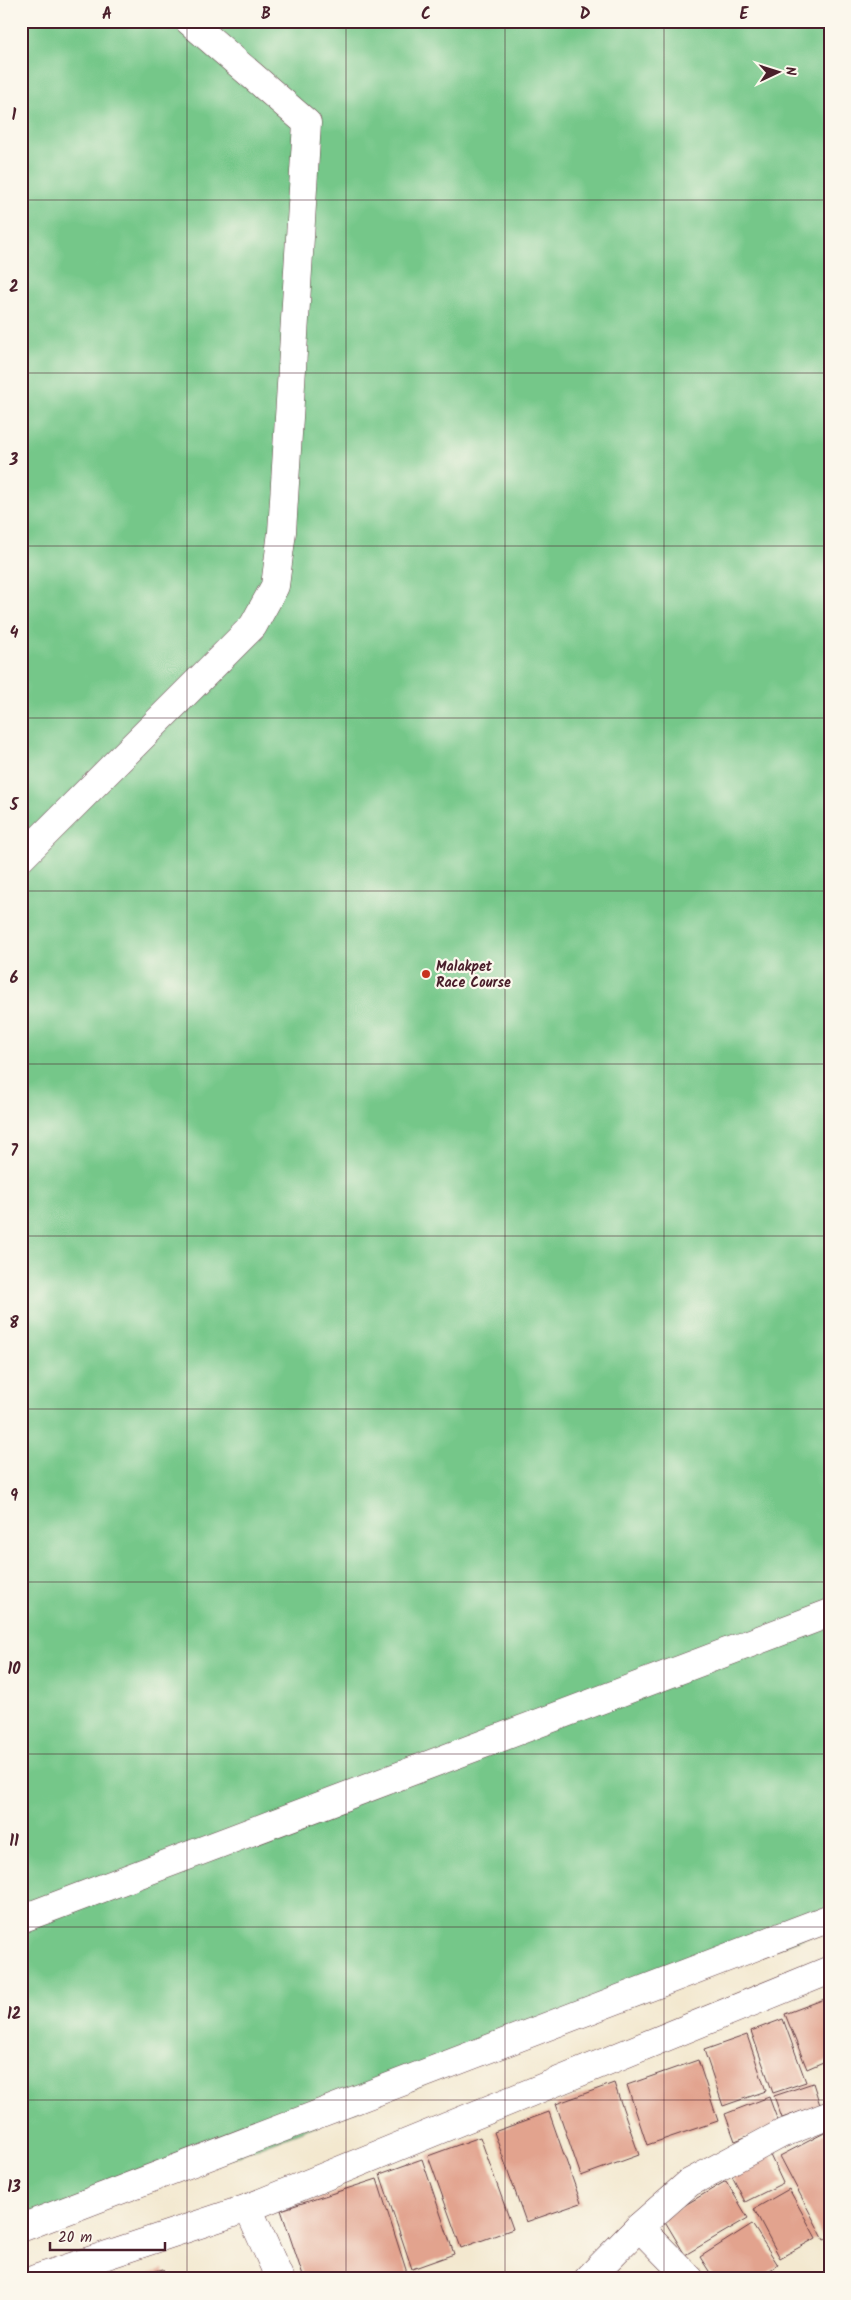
<svg xmlns="http://www.w3.org/2000/svg" width="851" height="2300" font-family="Kalam,sans-serif">
<style>
.green{fill:#75c789;stroke:#60735a}
.building{fill:#e2a38e}
.lines{fill:none;stroke-linecap:round;stroke-linejoin:round}
.minor-casing{stroke:#633d44;stroke-width:29}
.minor{stroke:#fff;stroke-width:28}
.grid{fill:none;stroke:#4a1f2b;stroke-width:1;stroke-opacity:0.55}
.poi-dot{fill:#c8321e;stroke:#fbf7ec;stroke-width:2}
.labels{text-anchor:middle;stroke-width:4.5;stroke-linejoin:round;paint-order:stroke}
.poi-label{font-size:14px;font-weight:bold;fill:#4a1f2b;stroke:#fbf7ec;text-anchor:start}
.neatline{fill:none;stroke:#4a1f2b;stroke-width:2}
.grid-label{font-size:16px;text-anchor:middle;font-weight:bold;fill:#4a1f2b}
</style>
<rect width="100%" height="100%" fill="#fbf7ec"/>
<filter id="ink" filterUnits="userSpaceOnUse"><feTurbulence type="fractalNoise" baseFrequency=".02" numOctaves="2"/><feDisplacementMap in="SourceGraphic" scale="10" xChannelSelector="R" yChannelSelector="G"/><feConvolveMatrix kernelMatrix="1 2 1 2 8 2 1 2 1" color-interpolation-filters="sRGB"/></filter>
<filter id="wash" filterUnits="userSpaceOnUse"><feTurbulence type="fractalNoise" baseFrequency=".0096" numOctaves="4" result="noise"/><feDisplacementMap in="SourceGraphic" scale="20" xChannelSelector="R" yChannelSelector="G"/><feGaussianBlur stdDeviation="1.12" result="paint"/><feColorMatrix in="noise" values="0 0 0 0 0 0 0 0 0 0 0 0 0 0 0 0 0 1.4 0 .05"/><feComposite in="paint" operator="in"/></filter>
<g filter="url(#wash)">
<rect width="100%" height="100%" fill="#f3e8cf"/>
<polygon class="green" points="21,21 830,21 830,1928 21,2239"/>
<g id="blocks">
<g class="building">
<polygon points="830,1997 830,2059 807,2069 785,2014"/>
<polygon points="783,2019 806,2082 773,2093 751,2031"/>
<polygon points="747,2035 766,2091 723,2106 704,2050"/>
<polygon points="698,2060 718,2121 647,2145 627,2085"/>
<polygon points="614,2083 639,2155 581,2176 556,2104"/>
<polygon points="813,2083 820,2105 782,2118 774,2096"/>
<polygon points="769,2097 779,2124 735,2141 725,2114"/>
<polygon points="549,2112 581,2203 526,2222 494,2132"/>
<polygon points="830,2130 830,2237 824,2240 780,2156"/>
<polygon points="480,2137 513,2229 461,2248 428,2156"/>
<polygon points="769,2153 783,2183 745,2202 730,2172"/>
<polygon points="422,2159 454,2254 412,2269 380,2174"/>
<polygon points="377,2179 409,2279 304,2279 281,2210"/>
<polygon points="726,2181 748,2218 685,2255 663,2218"/>
<polygon points="789,2189 816,2238 780,2258 754,2209"/>
<polygon points="752,2224 778,2265 756,2279 714,2279 700,2257"/>
<polygon points="163,2269 166,2279 132,2279 132,2278"/>
</g>
</g>
</g>
<g filter="url(#ink)">
<use href="#blocks" fill-opacity="0" stroke="#633d44" stroke-width="1"/>
<g class="lines">
<defs>
<g id="minor">
<polyline points="21,858 253,626 275,586 282,532 307,123 189,21"/>
<polyline points="21,1919 830,1613"/>
<polyline points="248,2208 280,2279"/>
<polyline points="639,2227 690,2279"/>
<polyline points="21,2228 830,1918"/>
<polyline points="35,2279 248,2208 830,1970"/>
<polyline points="588,2279 639,2227 689,2183 781,2134 830,2115"/>
</g>
</defs>
<use href="#minor" class="minor-casing"/>
<use href="#minor" class="minor"/>
</g>
</g>
<path class="grid" d="M187 21V2279M346 21V2279M505 21V2279M664 21V2279M21 200H830M21 373H830M21 546H830M21 718H830M21 891H830M21 1064H830M21 1236H830M21 1409H830M21 1582H830M21 1754H830M21 1927H830M21 2100H830"/>
<circle class="poi-dot" cx="426" cy="974" r="5"/>
<g class="labels">
<g class="poi-label">
<text x="436" y="971">Malakpet<tspan x="436" dy="16">Race Course</tspan></text>
</g>
</g>
<rect width="851" height="2300" fill="none" stroke="#fbf7ec" stroke-width="55"/>
<g transform="translate(778 72) rotate(86)" stroke="#fbf7ec" stroke-width="4" paint-order="stroke">
<path d="M0-4L9 19L0 12L-9 19Z" fill="#4a1f2b"/>
<text y="-8" font-size="14" font-weight="bold" text-anchor="middle" fill="#4a1f2b">N</text>
</g>
<path d="M50 2242v8h115v-8" fill="none" stroke="#4a1f2b" stroke-width="2.5"/>
<text x="58" y="2242" font-size="15" fill="#4a1f2b" stroke="#fbf7ec" stroke-width="4" paint-order="stroke">20 m</text>
<rect x="28" y="28" width="796" height="2244" class="neatline"/>
<g class="grid-label">
<text x="107" y="19">A</text>
<text x="266" y="19">B</text>
<text x="426" y="19">C</text>
<text x="585" y="19">D</text>
<text x="744" y="19">E</text>
<text x="14" y="120">1</text>
<text x="14" y="292">2</text>
<text x="14" y="465">3</text>
<text x="14" y="638">4</text>
<text x="14" y="810">5</text>
<text x="14" y="983">6</text>
<text x="14" y="1156">7</text>
<text x="14" y="1328">8</text>
<text x="14" y="1501">9</text>
<text x="14" y="1674">10</text>
<text x="14" y="1846">11</text>
<text x="14" y="2019">12</text>
<text x="14" y="2192">13</text>
</g>
</svg>
